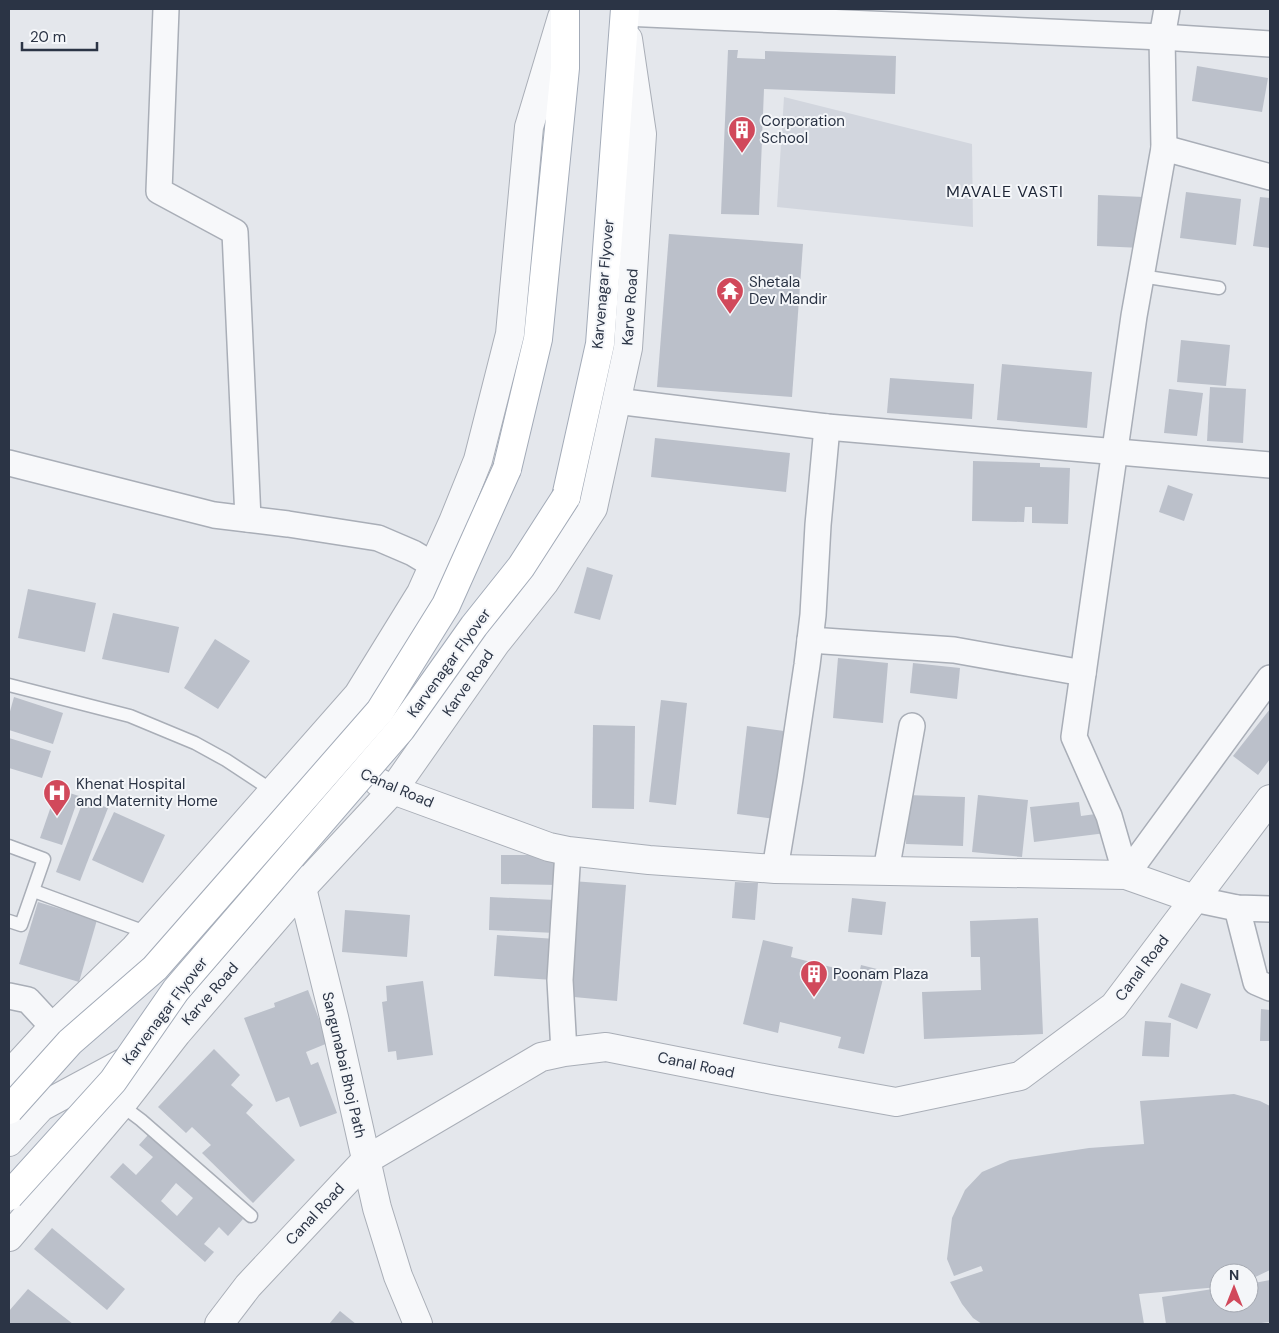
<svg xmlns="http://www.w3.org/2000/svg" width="1279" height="1333" font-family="'DM Sans',sans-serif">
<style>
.built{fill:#d2d6de}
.building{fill:#bbc0ca;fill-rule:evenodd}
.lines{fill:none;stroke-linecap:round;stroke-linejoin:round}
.service-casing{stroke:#a9aeb7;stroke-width:15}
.minor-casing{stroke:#a9aeb7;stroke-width:28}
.tertiary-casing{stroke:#a9aeb7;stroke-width:30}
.primary-casing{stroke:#a3abb8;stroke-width:30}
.service{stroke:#f7f8fa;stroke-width:12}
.minor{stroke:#f7f8fa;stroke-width:25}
.tertiary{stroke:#f7f8fa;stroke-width:28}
.primary{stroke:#fff;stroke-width:28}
.primary-bridge-casing{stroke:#a3abb8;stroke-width:30;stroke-linecap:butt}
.primary-bridge{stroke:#fff;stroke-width:28}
.labels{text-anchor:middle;stroke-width:4;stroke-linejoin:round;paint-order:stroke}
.poi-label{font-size:15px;fill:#2b3445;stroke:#f4f6f9;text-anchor:start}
.street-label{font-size:15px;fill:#2b3445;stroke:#f4f6f9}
.neighbourhood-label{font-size:16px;letter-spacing:1px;fill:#1d2536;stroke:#f4f6f9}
</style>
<rect width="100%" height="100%" fill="#e4e7ec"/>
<polygon class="built" points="784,97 972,144 973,227 777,207"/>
<g class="building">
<polygon points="728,50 738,50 737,58 765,59 765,51 896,56 895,94 764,89 759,215 721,214"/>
<polygon points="1197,66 1268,78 1262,112 1192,101"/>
<polygon points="1186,192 1241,199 1236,245 1180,238"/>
<polygon points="1098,195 1144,197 1142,248 1097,246"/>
<polygon points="1260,197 1270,198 1270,248 1253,246"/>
<polygon points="669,234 803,244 792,397 657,387"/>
<polygon points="1181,340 1230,345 1226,386 1177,382"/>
<polygon points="1002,364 1092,372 1087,428 997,420"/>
<polygon points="890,378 974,384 972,419 887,413"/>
<polygon points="1210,387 1246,389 1243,443 1207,441"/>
<polygon points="1169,389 1203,393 1197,436 1164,433"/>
<polygon points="655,438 790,453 786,492 651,477"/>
<polygon points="973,461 1040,463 1040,467 1070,468 1068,524 1032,523 1032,507 1025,507 1024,522 972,521"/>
<polygon points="1168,485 1193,494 1184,521 1159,512"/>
<polygon points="587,567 613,575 600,620 574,613"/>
<polygon points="28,589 96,603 85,652 18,638"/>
<polygon points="113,613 179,627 169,673 102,659"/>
<polygon points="215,639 250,661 218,709 184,688"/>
<polygon points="838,658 888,663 883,723 833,718"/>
<polygon points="913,663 960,668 957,699 910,693"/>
<polygon points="14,697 63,713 53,744 9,730 9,715"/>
<polygon points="661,700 687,703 676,805 649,802"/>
<polygon points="1270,709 1270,759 1258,775 1233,756"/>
<polygon points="593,725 635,726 634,809 592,808"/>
<polygon points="747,726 784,731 775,819 737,814"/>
<polygon points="9,738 51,751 42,778 9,768"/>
<polygon points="57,789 79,796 62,845 40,838"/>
<polygon points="907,795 965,797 963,846 906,844"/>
<polygon points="978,795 1028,800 1022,857 972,852"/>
<polygon points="84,799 108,808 80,881 56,872"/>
<polygon points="1079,802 1081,816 1103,813 1106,833 1034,842 1030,807"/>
<polygon points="114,812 165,835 143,883 92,860"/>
<polygon points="501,855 558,855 558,885 501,884"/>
<polygon points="572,881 626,885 617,1001 563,996"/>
<polygon points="735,882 758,883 755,920 732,918"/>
<polygon points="490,897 556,900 555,933 489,930"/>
<polygon points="852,898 886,902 882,935 848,932"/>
<polygon points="38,902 97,920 79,982 19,964"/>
<polygon points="345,910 410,915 407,957 342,952"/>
<polygon points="1038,918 1043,1034 924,1039 922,992 981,990 980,957 971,957 970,921"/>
<polygon points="497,935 556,939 553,980 494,976"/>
<polygon points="763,940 793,947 791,957 859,974 861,965 885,971 864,1054 838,1048 841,1037 780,1022 778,1033 743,1024"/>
<polygon points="423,981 433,1055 397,1060 396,1051 388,1052 382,1002 387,1001 386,986"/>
<polygon points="1181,983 1211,994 1197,1029 1168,1017"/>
<polygon points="308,990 328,1043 306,1052 311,1065 318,1062 337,1113 300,1127 289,1097 276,1102 244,1018 275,1007 274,1003"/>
<polygon points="1261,1009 1270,1010 1270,1041 1260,1041"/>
<polygon points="1145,1021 1171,1023 1169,1057 1142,1056"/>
<polygon points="214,1049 240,1075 231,1085 253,1105 246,1113 295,1160 253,1203 202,1153 211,1145 192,1127 186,1133 158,1107"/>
<polygon points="1234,1094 1260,1101 1270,1106 1270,1270 1249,1280 1249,1273 1219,1273 1219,1287 1139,1294 1144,1324 982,1324 973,1318 962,1304 950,1282 983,1271 981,1266 954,1276 947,1259 952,1218 965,1190 982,1172 1010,1160 1089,1148 1144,1144 1140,1101"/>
<path d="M148 1135 243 1219 228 1236 219 1227 204 1244 214 1252 205 1262 110 1177 123 1163 136 1175 153 1157 139 1145ZM176 1183 193 1198 177 1216 161 1201Z"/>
<polygon points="52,1228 125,1289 107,1310 34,1249"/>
<polygon points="1270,1280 1270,1322 1253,1324 1166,1324 1162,1297 1219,1288 1219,1303 1249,1303 1249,1284"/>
<polygon points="28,1289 73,1324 9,1324 9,1311"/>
<polygon points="340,1311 356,1324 329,1324"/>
</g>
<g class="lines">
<defs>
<g id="service">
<polyline points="1141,276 1219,288"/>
<polyline points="9,685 130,716 195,743 226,760 273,791"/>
<polyline points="9,846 44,859 21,925 9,921"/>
<polyline points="34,891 148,933"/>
<polyline points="121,1105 141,1120 251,1216"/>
</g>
<g id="minor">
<polyline points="166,9 159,191 235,232 248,519"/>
<polyline points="624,13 1162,37 1270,44"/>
<polyline points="1164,148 1270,177"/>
<polyline points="616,401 827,427 1270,465"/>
<polyline points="9,463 214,515 288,524 378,538 413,553 433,565"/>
<polyline points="810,640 954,650 1083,673"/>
<polyline points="775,869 790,779 807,665 813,615 818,525 827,427"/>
<polyline points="886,871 912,726"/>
<polyline points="1126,875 1109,816 1074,737 1134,316 1164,148 1162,37 1167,9"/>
<polyline points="1126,875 1270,678"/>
<polyline points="1194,899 1237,908 1270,909"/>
<polyline points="1237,908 1256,982 1270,988"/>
<polyline points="9,996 28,1000 53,1027"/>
<polyline points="564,1052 560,980 568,851"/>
</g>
<g id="tertiary">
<polyline points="378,782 393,790 549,847 568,851 649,860 775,869 1126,875 1194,899"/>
<polyline points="250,823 302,888 334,1017 377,1208 398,1276 418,1324"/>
<polyline points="9,1075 53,1027 135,948 358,695 421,593 453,522 478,460 510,334 529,127 562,17"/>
<polyline points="9,1142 41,1107 132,1058"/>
<polyline points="9,1237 121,1105 177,1033 302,888 393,790 496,643 544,583 593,508 628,348 642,134 628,39"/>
<polyline points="219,1324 248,1286 366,1160 541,1057 564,1052 606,1047 773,1080 896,1102 1020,1076 1114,1006 1270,799"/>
</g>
<g id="primary">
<polyline points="507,469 538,339 565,68 565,9"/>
<polyline points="566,497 600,344 625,9"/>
</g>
</defs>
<use href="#service" class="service-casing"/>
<use href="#minor" class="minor-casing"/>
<use href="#tertiary" class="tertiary-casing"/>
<use href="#primary" class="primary-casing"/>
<use href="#service" class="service"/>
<use href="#minor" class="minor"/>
<use href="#tertiary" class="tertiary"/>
<use href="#primary" class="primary"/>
<defs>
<g id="primary-bridge">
<polyline points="9,1110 70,1042 155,968 380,711 446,605 507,469"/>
<polyline points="9,1196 113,1081 176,990 401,729 474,626 521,567 566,497"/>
</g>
</defs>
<use href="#primary-bridge" class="primary-bridge-casing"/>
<use href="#primary-bridge" class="primary-bridge"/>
</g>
<defs>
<symbol id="building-pin" viewBox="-11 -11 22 30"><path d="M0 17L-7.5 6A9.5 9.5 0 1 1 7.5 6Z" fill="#d1495b" stroke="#f4f6f9"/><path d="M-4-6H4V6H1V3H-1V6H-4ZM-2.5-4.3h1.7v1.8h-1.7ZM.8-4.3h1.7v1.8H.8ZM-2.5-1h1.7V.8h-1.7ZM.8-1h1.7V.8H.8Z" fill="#fff"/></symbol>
<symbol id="temple-pin" viewBox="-11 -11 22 30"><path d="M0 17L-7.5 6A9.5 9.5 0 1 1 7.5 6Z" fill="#d1495b" stroke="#f4f6f9"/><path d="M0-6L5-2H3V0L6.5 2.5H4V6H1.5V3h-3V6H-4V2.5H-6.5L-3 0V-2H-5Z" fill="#fff"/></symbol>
<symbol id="hospital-pin" viewBox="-11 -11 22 30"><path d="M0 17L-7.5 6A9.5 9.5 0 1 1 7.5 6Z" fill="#d1495b" stroke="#f4f6f9"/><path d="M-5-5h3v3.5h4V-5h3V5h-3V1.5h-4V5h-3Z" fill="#fff"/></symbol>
</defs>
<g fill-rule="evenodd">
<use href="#building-pin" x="726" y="114" width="32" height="43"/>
<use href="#temple-pin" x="714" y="275" width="32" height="43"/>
<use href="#hospital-pin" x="41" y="777" width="32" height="43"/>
<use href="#building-pin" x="798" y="958" width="32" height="43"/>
</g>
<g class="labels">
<g class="poi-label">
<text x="761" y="126">Corporation<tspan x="761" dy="17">School</tspan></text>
<text x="749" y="287">Shetala<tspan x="749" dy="17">Dev Mandir</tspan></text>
<text x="76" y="789">Khenat Hospital<tspan x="76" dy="17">and Maternity Home</tspan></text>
<text x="833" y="979">Poonam Plaza</text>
</g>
<g class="street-label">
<text transform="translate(603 284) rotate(-85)" y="5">Karvenagar Flyover</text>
<text transform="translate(630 307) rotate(-86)" y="5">Karve Road</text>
<text transform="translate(449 663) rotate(-54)" y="5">Karvenagar Flyover</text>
<text transform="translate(468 683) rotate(-55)" y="5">Karve Road</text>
<text transform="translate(397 788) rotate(23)" y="5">Canal Road</text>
<text transform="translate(1142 968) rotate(-53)" y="5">Canal Road</text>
<text transform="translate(210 994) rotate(-49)" y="5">Karve Road</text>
<text transform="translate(165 1011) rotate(-53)" y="5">Karvenagar Flyover</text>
<text transform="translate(344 1065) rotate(77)" y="5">Sangunabai Bhoj Path</text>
<text transform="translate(696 1065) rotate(12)" y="5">Canal Road</text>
<text transform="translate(315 1214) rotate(-47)" y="5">Canal Road</text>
</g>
<g class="neighbourhood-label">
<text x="1005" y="197">MAVALE VASTI</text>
</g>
</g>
<rect width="1279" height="1333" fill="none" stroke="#2b3445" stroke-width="20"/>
<g transform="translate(1234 1288)"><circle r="24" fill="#f4f6f9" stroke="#a4a8b1"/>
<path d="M0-4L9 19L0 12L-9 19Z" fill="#d1495b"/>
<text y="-8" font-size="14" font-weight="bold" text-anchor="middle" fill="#2b3445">N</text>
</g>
<path d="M22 42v8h75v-8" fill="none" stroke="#2b3445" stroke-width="2.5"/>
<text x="30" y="42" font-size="15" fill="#2b3445" stroke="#f4f6f9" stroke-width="4" paint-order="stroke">20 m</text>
</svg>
